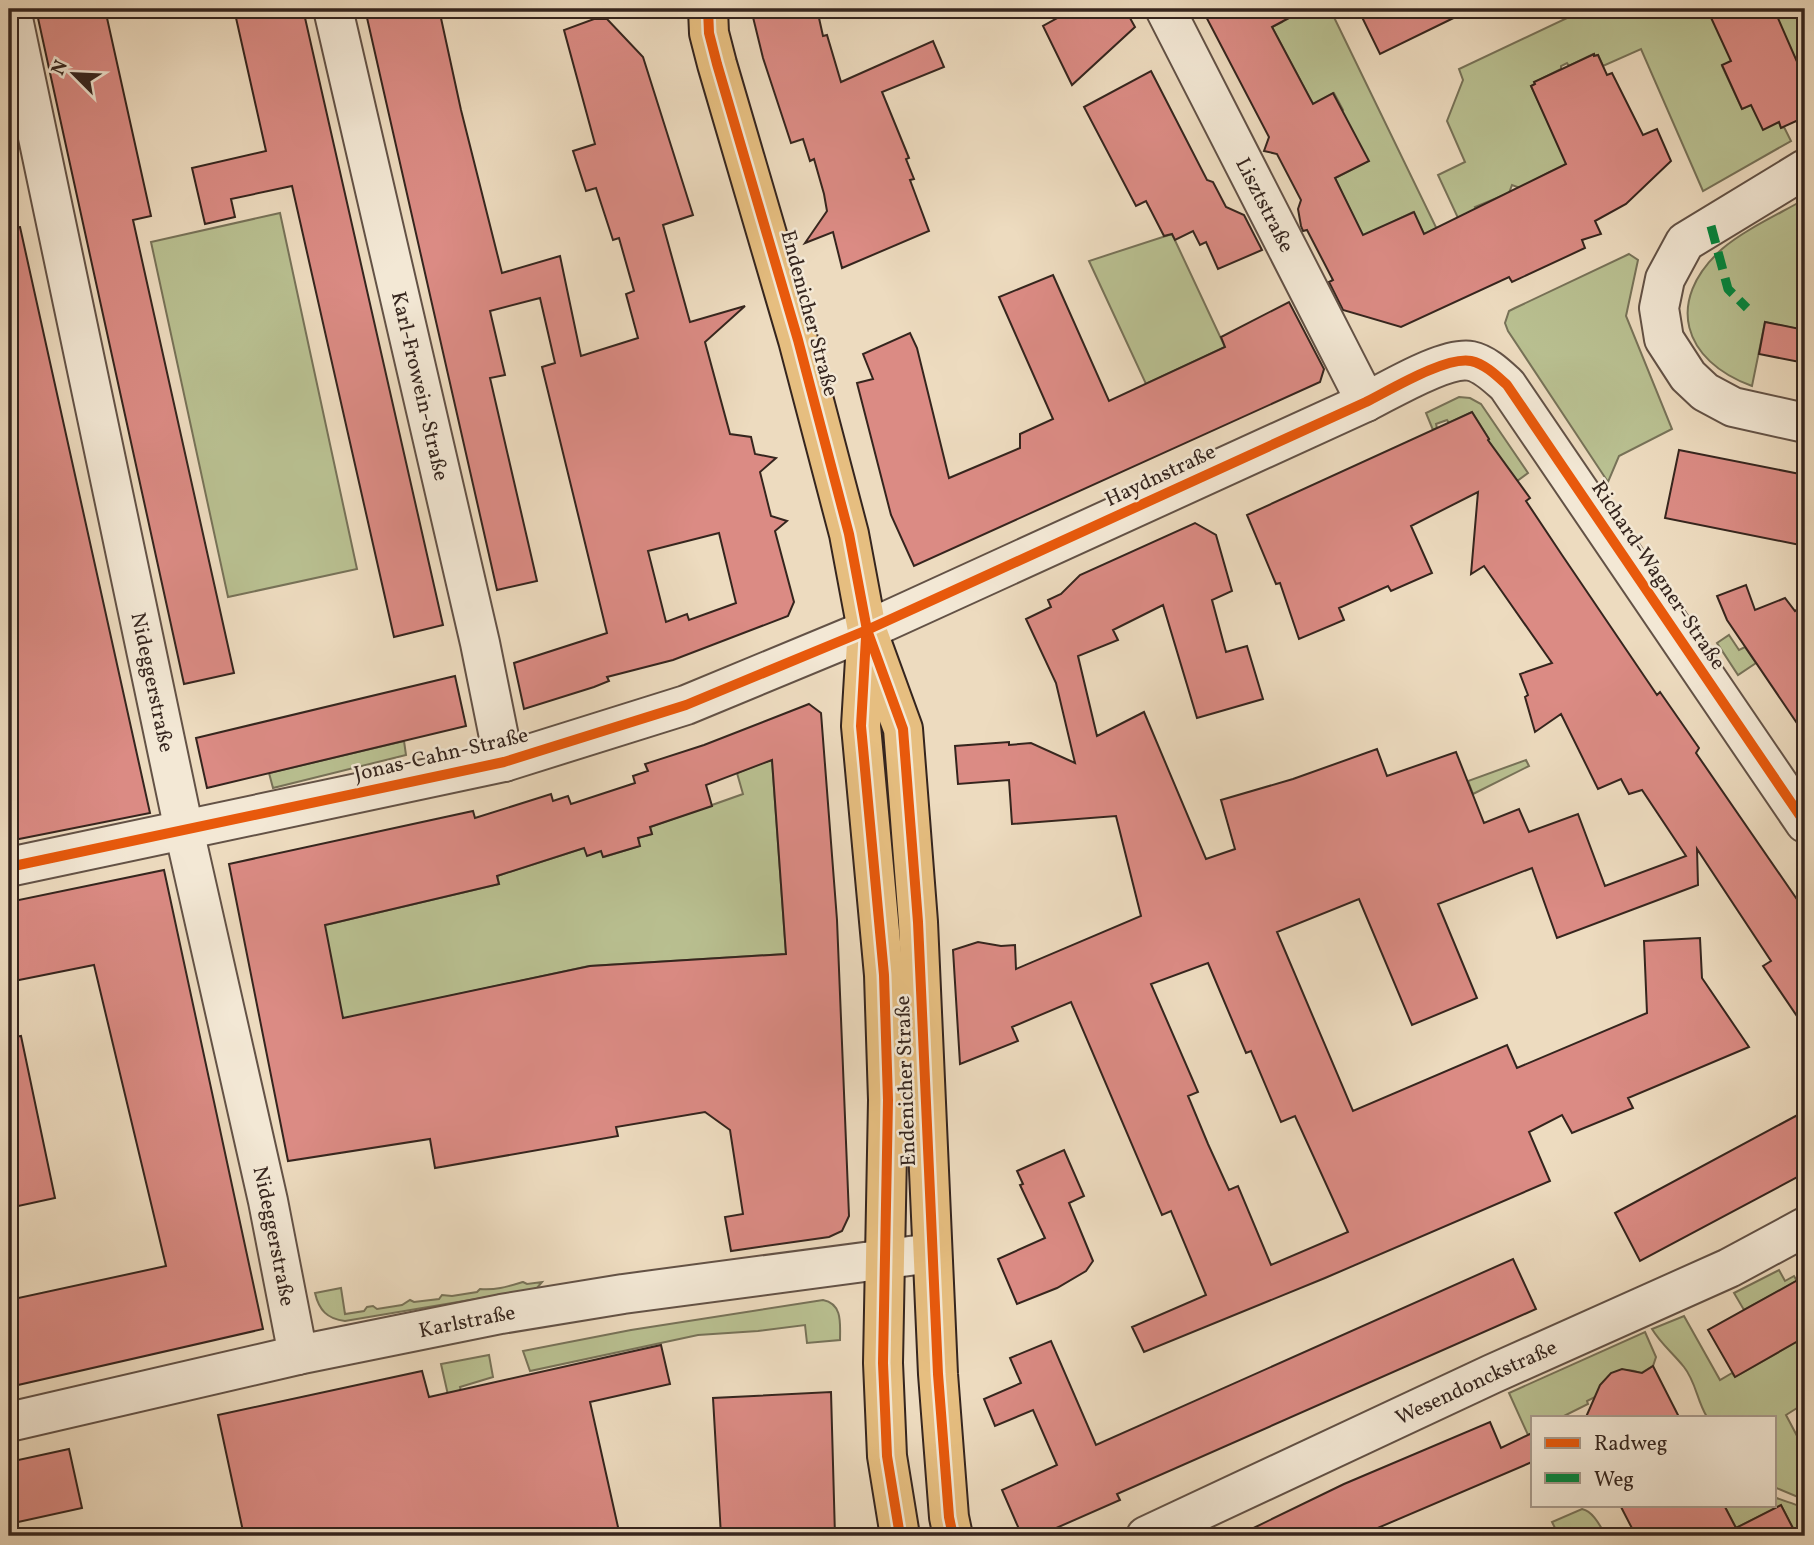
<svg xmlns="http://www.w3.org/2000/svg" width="1814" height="1545" font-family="Vollkorn,serif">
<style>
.green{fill:#b9c091;stroke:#777258;stroke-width:2}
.building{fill:#db8b84;stroke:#35251e;stroke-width:2;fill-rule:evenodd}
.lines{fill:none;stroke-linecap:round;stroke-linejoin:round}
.minor-casing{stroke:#635246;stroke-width:42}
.major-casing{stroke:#35251e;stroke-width:42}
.minor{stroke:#f3e8d5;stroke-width:38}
.major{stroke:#e6be80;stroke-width:38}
.quiet{stroke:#00873e;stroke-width:9;stroke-dasharray:18 9;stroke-linecap:butt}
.cycleway-casing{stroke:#f3e8d5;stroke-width:15}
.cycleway{stroke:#e8590c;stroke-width:10}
.labels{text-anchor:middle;stroke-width:5;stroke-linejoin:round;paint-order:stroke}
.street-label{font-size:21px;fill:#35251e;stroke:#f3e8d5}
</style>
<rect width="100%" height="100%" fill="#eddbbf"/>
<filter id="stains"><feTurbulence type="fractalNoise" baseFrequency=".00286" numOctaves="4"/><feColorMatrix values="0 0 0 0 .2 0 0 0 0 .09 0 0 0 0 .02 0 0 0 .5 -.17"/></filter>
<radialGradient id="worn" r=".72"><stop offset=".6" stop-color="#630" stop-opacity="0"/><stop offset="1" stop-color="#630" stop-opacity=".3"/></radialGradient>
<g class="green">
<polygon points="1275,9 1330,9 1448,252 1436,258 1413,212 1378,229 1384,281 1335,178 1368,161 1333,117 1343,110 1334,93 1313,104 1272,27 1282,22"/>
<polygon points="1586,9 1699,9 1702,13 1711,9 1755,9 1737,17 1731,61 1722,66 1742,109 1751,105 1779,122 1781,128 1784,127 1791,141 1703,191 1641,49 1603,66 1598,55 1594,56 1593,54 1569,66 1567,63 1561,66 1561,69 1535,82 1535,84 1531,86 1568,165 1550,172 1520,188 1512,185 1509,193 1475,207 1476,209 1458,218 1438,175 1465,162 1447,121 1463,80 1459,69"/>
<polygon points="1774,9 1794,9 1805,32 1805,79 1800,81 1751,20"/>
<path d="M1805 199V324L1803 330 1765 322 1752 386C1683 361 1664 301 1722 249 1744 230 1779 214 1805 199Z"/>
<polygon points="280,213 357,569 228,597 151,242"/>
<polygon points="1172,234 1225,347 1146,384 1089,261"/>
<polygon points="1629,254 1638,260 1626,316 1672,429 1619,456 1608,482 1508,331 1505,323 1509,311 1515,308"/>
<polygon points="1459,397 1470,398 1481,404 1528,473 1513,484 1485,442 1489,439 1472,412 1449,423 1447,420 1436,424 1437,428 1433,430 1426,413"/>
<polygon points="1729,635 1739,650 1745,647 1756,663 1738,675 1717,643"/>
<polygon points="404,741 406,755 273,788 269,773"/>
<polygon points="1526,760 1529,766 1473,794 1468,781"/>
<polygon points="768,761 772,761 786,954 589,966 338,1020 335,977 321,926 499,884 497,876 584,848 601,851 604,857 639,846 638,838 652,834 650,827 743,794 737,773"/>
<polygon points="1779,1270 1785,1281 1794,1276 1797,1281 1744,1310 1734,1293"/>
<path d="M523 1282 527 1284 542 1282 537 1288 530 1290 345 1321C327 1319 319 1310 315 1293L341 1288 345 1314 364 1311 367 1307 373 1306 377 1309 402 1305 410 1300 414 1302 439 1299 442 1295 452 1296 477 1292 480 1289C497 1290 506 1287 523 1282Z"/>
<path d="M823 1300C843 1304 840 1324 840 1340L807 1343 805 1325 758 1331 698 1335 530 1371 523 1351 631 1330Z"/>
<path d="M1684 1316 1720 1380 1732 1373 1735 1377 1805 1337V1403L1786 1415 1805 1451V1500L1774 1487V1417H1707C1697 1401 1696 1382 1684 1367 1673 1353 1661 1344 1652 1329Z"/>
<path d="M1645 1332 1656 1357 1653 1366 1641 1373C1619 1365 1604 1374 1597 1396L1587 1401 1588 1404 1562 1417H1532V1433L1528 1435 1509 1393Z"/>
<polygon points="489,1355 493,1377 460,1387 494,1536 480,1536 441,1364"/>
<path d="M1774 1497C1804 1509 1805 1501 1805 1536H1797L1781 1505 1736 1528 1724 1505H1774Z"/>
<path d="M1582 1509C1594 1512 1600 1526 1606 1536H1559L1552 1522Z"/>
</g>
<g class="building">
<polygon points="36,9 105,9 151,216 133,220 234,673 184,684"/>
<polygon points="234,9 303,9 443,625 394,637 292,186 231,199 235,217 205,224 192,168 266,151"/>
<path d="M365 9H439L461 110 502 273 560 256 581 356 638 338 626 294 634 291 619 238 613 240 596 188 586 191 573 151 595 144 564 30 594 19H607L643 57 693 215 663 225 690 322 745 306 705 342 730 434 751 437 755 454 776 458 760 472 771 516 787 521 775 531 794 602 788 616 673 660 607 677 609 681 594 687 524 709 514 663 607 633 542 367 555 363 540 298 490 311 505 375 490 378 537 581 497 590ZM719 533 736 603 689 620 687 614 666 622 648 551Z"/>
<polygon points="751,9 817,9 823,36 827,35 841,82 933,41 944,67 882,92 909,158 906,159 914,179 910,180 929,231 842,268 833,232 805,243 827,211 824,194 814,159 810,161 803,139 791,143 763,58"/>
<polygon points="1055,9 1125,9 1135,27 1072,85 1043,26 1059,17"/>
<polygon points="1202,9 1306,9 1272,27 1313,104 1333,93 1369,161 1335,178 1363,235 1414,212 1424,234 1566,164 1531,86 1535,84 1534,82 1594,54 1594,56 1598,55 1607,75 1612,73 1643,135 1657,129 1671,161 1626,204 1595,221 1601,234 1582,240 1585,248 1512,282 1509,277 1401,327 1343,310 1329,282 1333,280 1307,230 1303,231 1301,226 1298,209 1301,200 1277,154 1264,151 1269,137"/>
<polygon points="1358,9 1472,9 1380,54"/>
<polygon points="1707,9 1774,9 1805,80 1805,117 1781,128 1779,122 1763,130 1751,105 1742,109 1722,65 1731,61"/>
<polygon points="1151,71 1207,180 1213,182 1226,207 1244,215 1262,250 1218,269 1206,242 1200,245 1193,231 1175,240 1172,234 1164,236 1146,201 1136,206 1084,107"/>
<polygon points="20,227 150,813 9,841 9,415 16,413 9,380 9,228"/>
<polygon points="1053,275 1109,401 1225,347 1221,337 1289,302 1324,369 1320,382 914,566 891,515 857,383 873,379 863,354 910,333 917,348 949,478 1020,448 1020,434 1053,419 999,297"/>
<polygon points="1765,322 1805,330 1805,363 1759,354"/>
<path d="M1472 412 1489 439 1488 440 1530 498 1526 501 1562 555 1657 695 1660 692 1699 748 1696 753 1805 911V1028L1763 966 1771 961 1697 849 1698 885 1557 938 1532 868 1438 904 1477 998 1412 1025 1359 899 1277 932 1353 1111 1507 1045 1517 1068 1647 1013 1644 941 1700 938 1702 978 1749 1047 1628 1098 1633 1108 1572 1133 1562 1115 1529 1132 1550 1181 1325 1278 1144 1352 1132 1327 1206 1295 1171 1211 1162 1215 1071 1002 1012 1027 1018 1041 960 1064 953 950 978 942 1001 946 1015 945 1016 969 1141 916 1116 816 1012 824 1009 780 958 784 955 746 1009 742V745L1031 743 1075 763 1056 683 1026 619 1051 607 1048 600 1061 594 1080 575 1195 523 1216 535 1232 591 1212 600 1226 652 1247 646 1263 699 1197 718 1163 605 1113 630 1118 640 1078 656 1097 736 1144 712 1206 859 1235 849 1221 800 1293 779 1377 749 1387 776 1456 752 1484 823 1519 809 1529 832 1578 814 1605 886 1686 856 1642 790 1629 794 1621 779 1598 789 1561 714 1535 732 1525 697 1528 695 1520 674 1552 663 1484 566 1471 574 1478 492 1411 526 1432 573 1391 591 1388 586 1339 608 1344 620 1299 639 1280 583 1276 584 1247 515ZM1208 963 1246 1053 1251 1051 1281 1122 1295 1116 1348 1232 1271 1265 1238 1186 1229 1190 1208 1144 1188 1096 1198 1092 1151 984Z"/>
<polygon points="1679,450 1805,475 1805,546 1665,518"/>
<polygon points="1746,585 1755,610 1785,598 1795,611 1805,603 1805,735 1727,620 1717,596"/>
<polygon points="455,676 466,726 207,788 196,738"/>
<path d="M809 704 821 713 837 920 849 1216 842 1231 829 1237 731 1251 725 1217 743 1214 730 1130 705 1112 616 1127 618 1136 435 1168 430 1139 288 1161 229 864 473 811 475 818 551 794 553 801 568 796 571 804 635 783 633 776 648 771 645 764 704 745ZM772 760 786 954 590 966 343 1018 325 925 499 884 497 876 584 848 587 856 601 851 603 857 640 846 638 838 652 834 650 827 712 806 706 785Z"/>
<polygon points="164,870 263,1329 18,1385 9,1347 9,1300 166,1266 94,965 9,982 9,902"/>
<polygon points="21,1036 55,1198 9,1208 9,1038"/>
<polygon points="1805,1111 1805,1173 1640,1261 1615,1213"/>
<polygon points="1064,1150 1084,1196 1069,1203 1093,1261 1086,1271 1057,1288 1017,1304 998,1259 1045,1238 1020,1185 1023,1184 1017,1171"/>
<polygon points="1513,1259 1536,1309 1117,1494 1120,1500 1038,1536 1022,1536 1002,1490 1057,1465 1033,1410 995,1426 984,1399 1021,1383 1010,1358 1051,1341 1096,1445"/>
<polygon points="1805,1276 1805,1337 1735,1377 1708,1330"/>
<polygon points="661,1345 670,1384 590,1402 620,1536 244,1536 218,1415 422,1371 429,1397"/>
<polygon points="1653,1366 1679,1417 1586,1417 1600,1385 1611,1373 1622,1369 1642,1373"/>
<polygon points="831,1392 835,1536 721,1536 713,1398"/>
<polygon points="1490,1422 1501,1448 1532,1433 1532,1462 1359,1536 1237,1536 1344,1484"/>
<polygon points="69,1449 82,1508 9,1524 9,1462"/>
<polygon points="1620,1505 1724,1505 1736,1528 1781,1505 1797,1536 1636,1536"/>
</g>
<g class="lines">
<defs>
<g id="minor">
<path id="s1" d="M11 9 184 830 268 1201 298 1355"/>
<path id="s2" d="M333 9 480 643 504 762"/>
<path id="s3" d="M1165 9 1366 402"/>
<polyline points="1805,169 1685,242 1665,279 1659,308 1664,339 1688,376 1705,392 1733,407 1805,423"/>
<path d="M9 867 504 762 686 705 867 630 1366 402C1390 390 1446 356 1471 361 1485 364 1497 376 1507 385L1805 823"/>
<path id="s4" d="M9 1422 298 1355 501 1314 623 1294 932 1253"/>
<path id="s5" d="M1146 1536 1492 1374 1729 1268 1805 1227"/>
</g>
<g id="major">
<polyline points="708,9 709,33 717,64 798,340 849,534 867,630 903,729 918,922 938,1374 949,1517 953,1536"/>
<polyline points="866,643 861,726 884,975 888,1100 883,1363 887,1456 900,1536"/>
</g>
</defs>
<use href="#minor" class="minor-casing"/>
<use href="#major" class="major-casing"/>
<use href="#minor" class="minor"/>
<use href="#major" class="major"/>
<polyline class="quiet" points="1711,226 1728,289 1747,308"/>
<defs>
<g id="cycleway">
<polyline points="708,9 709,33 717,64 798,340 849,534 867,630 903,729 918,922 938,1374 949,1517 953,1536"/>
<polyline points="866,637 861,726 884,975 888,1100 883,1363 887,1456 900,1536"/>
<path d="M9 867 504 762 686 705 867 630 1366 402C1390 390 1446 356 1471 361 1485 364 1497 376 1507 385L1805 823"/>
</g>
</defs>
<use href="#cycleway" class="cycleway-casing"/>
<use href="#cycleway" class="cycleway"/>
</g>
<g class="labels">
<g class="street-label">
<text dy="7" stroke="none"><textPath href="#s3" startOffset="220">Lisztstraße</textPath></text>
<text transform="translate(810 313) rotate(75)" y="7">Endenicher Straße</text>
<text dy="7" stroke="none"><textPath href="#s2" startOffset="387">Karl-Frowein-Straße</textPath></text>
<text transform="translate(1160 475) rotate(-25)" y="7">Haydnstraße</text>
<text transform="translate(1659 575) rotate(56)" y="7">Richard-Wagner-Straße</text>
<text dy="7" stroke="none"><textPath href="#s1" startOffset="688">Nideggerstraße</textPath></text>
<text transform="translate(441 754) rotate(-13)" y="7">Jonas-Cahn-Straße</text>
<text transform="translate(905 1081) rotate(-92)" y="7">Endenicher Straße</text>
<text dy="7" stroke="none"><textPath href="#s1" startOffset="1255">Nideggerstraße</textPath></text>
<text dy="7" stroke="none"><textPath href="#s4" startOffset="469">Karlstraße</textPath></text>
<text dy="7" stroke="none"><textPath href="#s5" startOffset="364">Wesendonckstraße</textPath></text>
</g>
</g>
<rect width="1814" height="1545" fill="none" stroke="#eddbbf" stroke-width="35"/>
<rect x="10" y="10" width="1793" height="1524" fill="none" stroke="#35251e" stroke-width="3.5"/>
<rect x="18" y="18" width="1779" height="1510" fill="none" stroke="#35251e" stroke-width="2"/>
<rect x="1531" y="1416" width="245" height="91" fill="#f3e8d5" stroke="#a79a8c" stroke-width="2"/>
<rect x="1545" y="1438" width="35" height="10" fill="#e8590c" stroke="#a79a8c" stroke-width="2"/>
<text x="1594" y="1450" font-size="21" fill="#35251e">Radweg</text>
<rect x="1545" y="1473" width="35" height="10" fill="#00873e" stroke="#a79a8c" stroke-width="2"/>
<text x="1594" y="1486" font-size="21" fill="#35251e">Weg</text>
<g transform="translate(74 74) rotate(294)" stroke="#f3e8d5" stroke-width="5" paint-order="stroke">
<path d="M0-5L12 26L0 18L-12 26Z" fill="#35251e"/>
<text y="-10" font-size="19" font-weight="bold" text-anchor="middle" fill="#35251e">N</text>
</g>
<rect width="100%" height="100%" filter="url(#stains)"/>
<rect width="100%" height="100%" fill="url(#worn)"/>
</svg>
